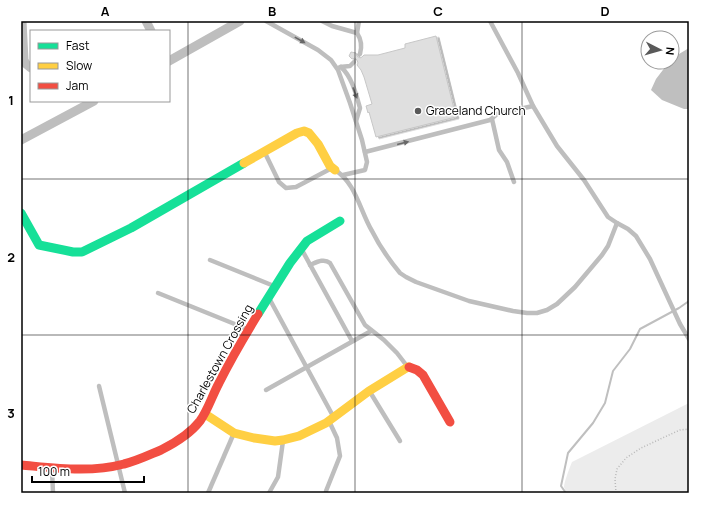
<svg xmlns="http://www.w3.org/2000/svg" width="710" height="514" font-family="Manrope,sans-serif">
<style>
.green{fill:#ececec}
.water{fill:#bfbfbf}
.lines{fill:none;stroke-linecap:round;stroke-linejoin:round}
.stream{stroke:#bfbfbf;stroke-width:2}
.building{fill:#dfdfdf;stroke:#c7c7c7;filter:url(#shadow)}
.path{stroke:#b9b9b9;stroke-width:1.5;stroke-dasharray:1 2;stroke-linecap:butt}
.lane{stroke:#bebebe;stroke-width:4.5}
.street{stroke:#bebebe;stroke-width:9}
.fast{stroke:#16e098;stroke-width:9}
.slow{stroke:#ffcf43;stroke-width:9}
.jam{stroke:#f24e42;stroke-width:9}
.oneway{fill:#686868}
.grid{fill:none;stroke:#000;stroke-width:1;stroke-opacity:0.55}
.poi-dot{fill:#595959;stroke:#fff;stroke-width:1.5}
.labels{text-anchor:middle;stroke-width:3;stroke-linejoin:round;paint-order:stroke}
.poi-label{font-size:12px;fill:#000;stroke:#fff;text-anchor:start}
.street-label{font-size:12px;fill:#000;stroke:#fff}
.neatline{fill:none;stroke:#000;stroke-width:1.5}
.grid-label{font-size:13px;text-anchor:middle;font-weight:bold;fill:#000}
</style>
<defs>
<filter id="shadow"><feDropShadow dx="3" dy="1.5" stdDeviation="0" flood-color="#0004"/></filter>
</defs>
<rect width="100%" height="100%" fill="#fff"/>
<path class="green" d="M689 403V493H567C566 491 565 490 564 487 564 482 570 467 572 462Z"/>
<polygon class="water" points="689,48 689,109 684,109 662,100 651,90 656,79 669,62 672,62 672,59 679,54"/>
<g class="lines">
<polyline class="stream" points="566,493 561,486 568,453 593,423 605,403 613,371 630,349 640,329 679,308 689,301"/>
</g>
<polygon class="building" points="436,36 456,117 376,137 369,112 368,113 366,106 372,104 364,77 361,70 357,65 358,63 357,60 355,58 352,59 349,56 351,52 356,53 357,56 360,58 362,57 364,55 378,55 405,48 405,44"/>
<g class="lines">
<polyline class="path" points="616,493 615,479 617,469 626,458 641,448 669,435 680,430 689,429"/>
<g class="lane">
<polyline points="266,21 318,50 331,60 338,70 350,103 362,140 367,162 365,170 343,175"/>
<path d="M322 21 332 26 357 33C361 39 362 47 360 54"/>
<polyline points="490,21 518,73 533,106 557,146 584,180 608,217 617,223 628,229 636,236 650,259 680,324 689,339"/>
<polyline points="357,33 359,21"/>
<polyline points="340,67 350,66 354,62"/>
<path d="M341 67C352 77 356 94 360 108L356 121"/>
<polyline points="492,119 499,150 507,162 514,182"/>
<polyline points="365,152 490,120 497,114 533,106"/>
<polyline points="265,153 279,182 286,188 296,187 332,168"/>
<path d="M335 170C356 183 360 211 372 231 379 245 390 261 400 273L406 277 416 282 469 301 513 311 527 313H537L547 310 557 304 575 287 602 255 608 246 617 223"/>
<polyline points="302,250 352,341"/>
<polyline points="210,260 274,286"/>
<path d="M310 265C317 262 324 258 330 263L365 325 384 340 397 353 407 366"/>
<polyline points="158,293 247,329"/>
<polyline points="269,298 333,416"/>
<polyline points="99,386 125,493"/>
<polyline points="266,390 371,331"/>
<polyline points="370,392 400,441"/>
<polyline points="52,469 53,493"/>
<polyline points="326,491 340,456 337,438 329,421"/>
<polyline points="208,493 234,433"/>
<polyline points="269,493 278,477 283,441"/>
</g>
<g class="street">
<polyline points="22,21 24,60 26,64 31,68"/>
<polyline points="146,21 151,31"/>
<polyline points="169,61 240,21"/>
<polyline points="21,140 94,101"/>
</g>
<g class="fast">
<polyline points="21,213 39,245 73,252 82,252 131,228 244,163"/>
<polyline points="258,314 290,263 307,241 340,221"/>
</g>
<g class="slow">
<polyline points="244,163 297,133 304,131 309,133 318,144 330,166 335,170"/>
<polyline points="205,414 234,433 254,438 275,441 283,440 299,436 326,423 369,391 408,367 409,367"/>
</g>
<g class="jam">
<polyline points="409,367 417,370 423,375 450,422"/>
<path d="M21 465C55 468 90 473 124 464 137 461 149 455 161 450 175 443 190 434 200 421 208 410 212 396 219 383 231 359 244 337 258 314"/>
</g>
</g>
<defs><path id="oneway-solid" d="M-6-.8H1V-3.2L6.5 0L1 3.2V.8H-6Z"/></defs>
<g class="oneway">
<use href="#oneway-solid" transform="translate(300 40) rotate(29)"/>
<use href="#oneway-solid" transform="translate(355 93) rotate(69)"/>
<use href="#oneway-solid" transform="translate(403 143) rotate(-14)"/>
</g>
<path class="grid" d="M188 21V493M355 21V493M522 21V493M21 179H689M21 335H689"/>
<circle class="poi-dot" cx="418" cy="111" r="4"/>
<g class="labels">
<g class="poi-label">
<text x="426" y="115">Graceland Church</text>
</g>
<g class="street-label">
<text transform="translate(220 359) rotate(-61)" y="4">Charlestown Crossing</text>
</g>
</g>
<rect width="710" height="514" fill="none" stroke="#ffffff" stroke-width="44"/>
<rect x="30" y="30" width="140" height="72" fill="#ffffff" stroke="#999999"/>
<rect x="38" y="43" width="20" height="6" fill="#16e098" stroke="#999999"/>
<text x="66" y="50" font-size="12" fill="#000000">Fast</text>
<rect x="38" y="63" width="20" height="6" fill="#ffcf43" stroke="#999999"/>
<text x="66" y="70" font-size="12" fill="#000000">Slow</text>
<rect x="38" y="83" width="20" height="6" fill="#f24e42" stroke="#999999"/>
<text x="66" y="90" font-size="12" fill="#000000">Jam</text>
<g transform="translate(660 50) rotate(96)"><circle r="19" fill="#ffffff" stroke="#999999"/>
<path d="M0-3L7 15L0 10L-7 15Z" fill="#595959"/>
<text y="-6" font-size="11" font-weight="bold" text-anchor="middle" fill="#000000">N</text>
</g>
<path d="M32 476v6h112v-6" fill="none" stroke="#000000" stroke-width="2"/>
<text x="38" y="476" font-size="12" fill="#000000" stroke="#ffffff" stroke-width="3" paint-order="stroke">100 m</text>
<rect x="22" y="22" width="666" height="470" class="neatline"/>
<g class="grid-label">
<text x="105" y="16">A</text>
<text x="272" y="16">B</text>
<text x="438" y="16">C</text>
<text x="605" y="16">D</text>
<text x="11" y="105">1</text>
<text x="11" y="262">2</text>
<text x="11" y="418">3</text>
</g>
</svg>
